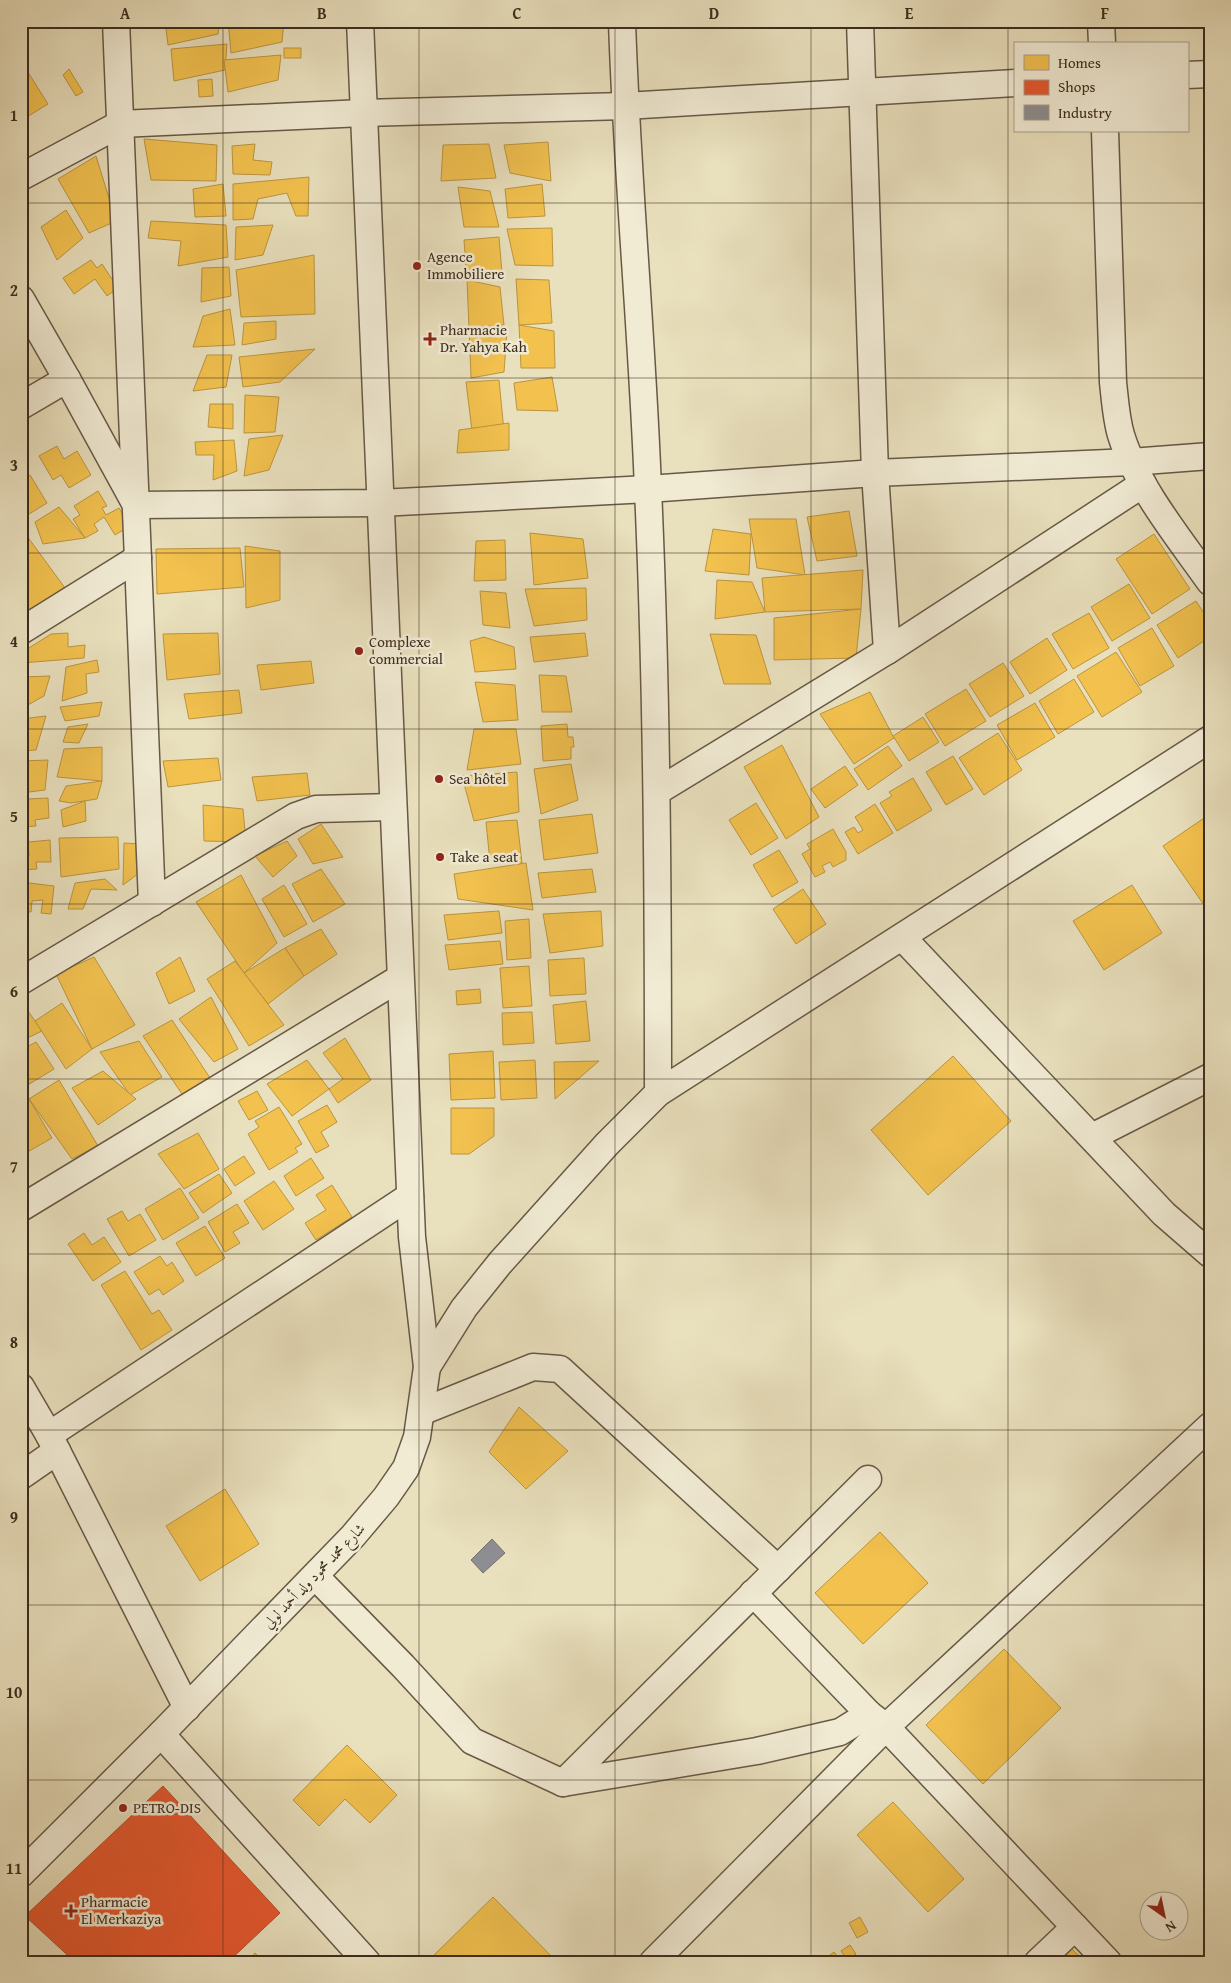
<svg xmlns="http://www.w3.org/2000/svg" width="1231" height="1983" font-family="'Gentium Book Plus',Amiri,serif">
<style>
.homes{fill:#f2c14e;stroke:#bb9440}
.shops{fill:#e4572e;stroke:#b24a29}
.industry{fill:#8d8d92;stroke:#75706f}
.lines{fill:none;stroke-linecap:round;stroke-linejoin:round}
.minor-casing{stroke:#675946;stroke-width:29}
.minor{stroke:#f1ebd4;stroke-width:26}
.grid{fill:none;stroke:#3c2c1e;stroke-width:1;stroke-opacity:0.55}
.poi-dot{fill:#8f2418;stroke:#f1ebd4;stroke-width:2}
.labels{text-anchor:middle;stroke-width:5;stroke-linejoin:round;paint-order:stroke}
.poi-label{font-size:15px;fill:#3c2c1e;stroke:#f1ebd4;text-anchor:start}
.street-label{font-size:15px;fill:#3c2c1e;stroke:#f1ebd4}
.neatline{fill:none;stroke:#3c2c1e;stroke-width:2}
.grid-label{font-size:16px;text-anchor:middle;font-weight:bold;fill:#3c2c1e}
</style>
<rect width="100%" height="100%" fill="#e9e0bd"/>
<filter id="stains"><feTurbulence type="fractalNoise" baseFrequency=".004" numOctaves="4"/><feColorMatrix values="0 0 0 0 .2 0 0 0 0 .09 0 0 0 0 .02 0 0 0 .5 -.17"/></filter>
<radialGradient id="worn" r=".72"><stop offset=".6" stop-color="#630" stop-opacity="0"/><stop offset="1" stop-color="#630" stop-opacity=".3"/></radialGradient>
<g class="homes">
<polygon points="165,21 220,21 218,34 168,45"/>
<polygon points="228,21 284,21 282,42 231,53"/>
<polygon points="227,44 225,70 174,81 171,49"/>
<rect x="284" y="48" width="17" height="10"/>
<polygon points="281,55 278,80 228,92 224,60"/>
<polygon points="26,69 48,104 22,120 21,71"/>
<polygon points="69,69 83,92 76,96 63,75"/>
<polygon points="212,79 213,96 199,97 198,80"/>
<polygon points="144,139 217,145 216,181 151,180"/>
<polygon points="548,142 551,181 510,173 504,145"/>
<polygon points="255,144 253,160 272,162 270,175 233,174 232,146"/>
<polygon points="489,144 496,178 441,181 443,145"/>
<polygon points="96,156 116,221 89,233 58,179"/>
<polygon points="309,177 308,216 296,216 287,193 258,199 253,219 233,220 233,184"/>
<polygon points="223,184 226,216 195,217 193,189"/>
<polygon points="542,184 545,216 508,218 505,189"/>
<polygon points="458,187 490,191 499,227 464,227"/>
<polygon points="66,210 83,238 57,260 41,227"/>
<polygon points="151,221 226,225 228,257 178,266 181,241 148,238"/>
<polygon points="273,225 263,255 235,260 236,227"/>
<polygon points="552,228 553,266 515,265 507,229"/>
<polygon points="499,237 502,273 467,280 464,240"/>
<polygon points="314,255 315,314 241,317 236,270"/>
<polygon points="91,260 97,268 102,264 118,288 107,296 95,279 74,294 63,278"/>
<polygon points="229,267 231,296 201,302 202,268"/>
<polygon points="516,279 549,280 552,323 519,325"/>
<polygon points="467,280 500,287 504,325 469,328"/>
<polygon points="230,309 235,345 193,347 203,316"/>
<polygon points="276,321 276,339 242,345 244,323"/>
<polygon points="519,325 554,331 555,368 521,368"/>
<polygon points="469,328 507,331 504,372 471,378"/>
<polygon points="315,349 280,382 243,387 239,357"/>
<polygon points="207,355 232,355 226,387 193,391"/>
<polygon points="552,377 558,411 517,410 514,383"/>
<polygon points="499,380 504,431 472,431 466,382"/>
<polygon points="245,395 279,397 275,432 244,433"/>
<polygon points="210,404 233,404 233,429 208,427"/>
<polygon points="509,423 509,450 457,453 459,430"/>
<polygon points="283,435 269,470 244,476 249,439"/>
<polygon points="234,440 237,471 213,480 214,455 196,455 195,442"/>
<polygon points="57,446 64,459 77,451 91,475 69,488 61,475 53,480 39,456"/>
<polygon points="30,475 47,503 21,519 21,480"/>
<polygon points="98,491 107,506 102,508 106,515 119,508 130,526 115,535 104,517 94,524 98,531 85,538 73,519 80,515 74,506"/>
<polygon points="59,507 85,538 43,544 35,522"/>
<polygon points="849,511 857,556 817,561 807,517"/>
<polygon points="749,519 796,519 805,575 757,568"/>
<polygon points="713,529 751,534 749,575 705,571"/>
<polygon points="24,532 65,588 40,606 29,619 21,608 21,534"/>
<polygon points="530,533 583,539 588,578 534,585"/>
<polygon points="1154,534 1190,589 1152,614 1116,559"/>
<polygon points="505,540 506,580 474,581 476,541"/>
<polygon points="245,546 280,551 280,600 246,608"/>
<polygon points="240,548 244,587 157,594 156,549"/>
<polygon points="863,570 861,609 765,612 762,578"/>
<polygon points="717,580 752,582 765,612 715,619"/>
<polygon points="1129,584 1150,618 1112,641 1091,607"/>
<polygon points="586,588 587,620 534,626 525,589"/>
<polygon points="480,591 506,593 510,628 483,625"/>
<polygon points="1196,601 1210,622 1210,637 1178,658 1157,625"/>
<polygon points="861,609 856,658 774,660 774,618"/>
<polygon points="1089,613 1109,648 1073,669 1052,634"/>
<polygon points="1152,628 1174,666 1140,686 1118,648"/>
<polygon points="68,633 68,647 85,645 84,658 21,663 21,653 51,634"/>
<polygon points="218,633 220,674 167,680 163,634"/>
<polygon points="585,633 588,656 534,662 530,637"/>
<polygon points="710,634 756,635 771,684 724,684"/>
<polygon points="484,637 514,647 516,669 475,672 470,641"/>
<polygon points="1047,638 1067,670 1030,694 1010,662"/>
<polygon points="1116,652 1142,692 1102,717 1077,676"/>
<polygon points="97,660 99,672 86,674 87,693 62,701 66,667"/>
<polygon points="311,661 314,683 261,690 257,665"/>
<polygon points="1003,663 1024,696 990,717 969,684"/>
<polygon points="539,675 566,676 572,712 542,712"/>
<polygon points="50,676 44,696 26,706 21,703 21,677"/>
<polygon points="1074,679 1094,712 1058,734 1039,701"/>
<polygon points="475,682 515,685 518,720 483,722"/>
<polygon points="966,689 986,721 945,746 925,714"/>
<polygon points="239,690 242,713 189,719 184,694"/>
<polygon points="870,692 894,738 854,764 820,714"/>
<polygon points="102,702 99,716 65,721 60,707"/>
<polygon points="1035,703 1055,737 1017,760 997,725"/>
<polygon points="46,716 36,750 21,751 21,719"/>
<polygon points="923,717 939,742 909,761 893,736"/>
<polygon points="88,724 79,743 63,742 68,727"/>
<polygon points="567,724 568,737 573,737 574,747 571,747 571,759 543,761 541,726"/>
<polygon points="474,729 516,729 521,764 467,770"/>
<polygon points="998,733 1022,770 984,795 959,758"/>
<polygon points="782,745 819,817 786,839 744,767"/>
<polygon points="888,746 902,766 868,790 854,769"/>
<polygon points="102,747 102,781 57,777 64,749"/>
<polygon points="953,756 973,789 946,805 926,772"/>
<polygon points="218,758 221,780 168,787 163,761"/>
<polygon points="48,760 45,790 21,793 21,761"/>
<polygon points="571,764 578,800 541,814 534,769"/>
<polygon points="845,766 858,785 825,808 811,789"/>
<polygon points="517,772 519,812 474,821 462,776"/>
<polygon points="307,773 310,795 257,801 252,777"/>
<polygon points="913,778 932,810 897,831 880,803 892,796 889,792"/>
<polygon points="102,781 97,799 71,803 59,801 66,786"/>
<polygon points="48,798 49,818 35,820 36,826 21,827 21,814 28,814 27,799"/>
<polygon points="85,801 86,821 63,827 61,810"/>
<polygon points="756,803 778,838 751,855 729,820"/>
<polygon points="875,804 893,833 858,854 845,832 854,827 858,833 863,830 855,817"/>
<polygon points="203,805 243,809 246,842 204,841"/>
<polygon points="592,814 598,853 544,860 539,820"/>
<polygon points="1210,814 1210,901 1204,905 1163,846"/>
<polygon points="517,820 522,863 490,862 486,822"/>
<polygon points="321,824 343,857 313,864 298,839"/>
<polygon points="833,829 846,852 846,860 833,867 830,862 822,866 825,872 815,877 802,854 810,849 807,844"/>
<polygon points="118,837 119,869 61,877 59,838"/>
<polygon points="50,840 51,862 36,862 37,869 21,870 21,857 29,856 28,842"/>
<polygon points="287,841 297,856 273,877 255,856"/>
<polygon points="124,843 142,844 142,871 123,885"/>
<polygon points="779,850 798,882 772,897 753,865"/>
<polygon points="526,863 533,910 458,899 454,874"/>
<polygon points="321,869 345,904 313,922 292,884"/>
<polygon points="592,869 596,892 542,898 538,873"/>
<polygon points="241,875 277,943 244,973 196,902"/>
<polygon points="105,879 117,890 91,889 83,909 68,909 75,883"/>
<polygon points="21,882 54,886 51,914 41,913 43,900 32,901 31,912 21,911"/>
<polygon points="284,885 307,924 284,937 262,899"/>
<polygon points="1132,885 1162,933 1104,970 1073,921"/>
<polygon points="803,889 826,924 796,944 773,909"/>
<polygon points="499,911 502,933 448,940 444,915"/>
<polygon points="601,911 603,946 550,953 543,914"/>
<polygon points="529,919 531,958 507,960 505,921"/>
<polygon points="321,929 337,954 304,976 285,948"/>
<polygon points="500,941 503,964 449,970 445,945"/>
<polygon points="285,948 304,976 268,1004 244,973"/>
<polygon points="94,957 135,1025 92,1049 56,974"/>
<polygon points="180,957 195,991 169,1004 156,973"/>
<polygon points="584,958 586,994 550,996 548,960"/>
<polygon points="235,961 284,1025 249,1046 207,979"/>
<polygon points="529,966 532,1006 503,1008 500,968"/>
<polygon points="480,989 481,1003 457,1005 456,991"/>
<polygon points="211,997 238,1049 214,1062 179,1019"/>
<polygon points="21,1001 42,1031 21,1041"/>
<polygon points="586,1001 590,1041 556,1044 553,1005"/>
<polygon points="62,1003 92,1049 66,1069 35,1021"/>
<polygon points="532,1012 534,1043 503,1045 502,1013"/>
<polygon points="172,1020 212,1081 184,1097 143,1036"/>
<polygon points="345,1038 371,1080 338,1103 329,1089 343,1079 323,1053"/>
<polygon points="139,1041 162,1077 130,1095 100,1052"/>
<polygon points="36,1042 54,1069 21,1089 21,1050"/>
<polygon points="493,1051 495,1098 451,1100 449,1054"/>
<polygon points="953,1056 1011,1121 928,1195 871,1130"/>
<polygon points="307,1060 329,1089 292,1116 267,1084"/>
<polygon points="535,1060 537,1098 501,1100 499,1062"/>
<polygon points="599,1061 555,1099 554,1062"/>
<polygon points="103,1071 136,1099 98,1125 72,1088"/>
<polygon points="59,1080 98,1146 72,1159 29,1099"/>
<polygon points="257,1091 268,1110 249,1120 238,1101"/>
<polygon points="29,1099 52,1138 24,1154 21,1150 21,1103"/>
<polygon points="327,1105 337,1122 321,1132 329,1146 316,1153 298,1121"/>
<polygon points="279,1107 302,1144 295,1148 298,1152 269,1170 248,1134 259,1127 255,1121"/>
<polygon points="451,1108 494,1108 494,1136 469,1154 451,1154"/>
<polygon points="198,1133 219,1169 184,1189 158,1154"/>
<polygon points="244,1156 255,1173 235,1186 224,1169"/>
<polygon points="311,1158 324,1178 296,1196 284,1176"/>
<polygon points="219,1174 232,1193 203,1213 189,1193"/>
<polygon points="274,1181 294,1209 263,1230 244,1201"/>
<polygon points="332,1185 352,1217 316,1240 305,1223 326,1210 316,1195"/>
<polygon points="180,1188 199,1218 163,1240 145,1209"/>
<polygon points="237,1204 249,1223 233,1232 240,1243 225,1252 208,1222"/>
<polygon points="122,1211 128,1221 140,1214 156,1240 129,1256 107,1219"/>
<polygon points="205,1226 225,1258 196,1276 176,1243"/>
<polygon points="84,1233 92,1245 104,1237 121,1262 93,1281 68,1244"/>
<polygon points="160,1256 167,1266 172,1262 184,1281 163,1295 159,1289 149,1295 134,1272"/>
<polygon points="125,1271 152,1314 159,1310 172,1330 141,1350 101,1285"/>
<polygon points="519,1407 568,1451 526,1489 489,1452"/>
<polygon points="225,1489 259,1544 200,1581 166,1526"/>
<polygon points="880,1532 928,1583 863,1644 815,1593"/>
<polygon points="1004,1649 1061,1708 983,1784 926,1725"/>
<polygon points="347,1745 397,1795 370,1823 345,1799 319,1826 293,1800"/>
<polygon points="893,1802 964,1879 928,1912 857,1835"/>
<polygon points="493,1897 557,1962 427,1962"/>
<polygon points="860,1917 868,1932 857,1938 849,1923"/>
<polygon points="850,1945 856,1954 848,1961 841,1951"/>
<polygon points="1070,1947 1080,1957 1075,1962 1071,1962 1063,1955"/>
<polygon points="834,1952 842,1962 821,1962"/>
<polygon points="255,1953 264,1962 247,1962"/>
</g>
<polygon class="shops" points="163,1786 280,1913 228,1962 75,1962 25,1916"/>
<polygon class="industry" points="492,1539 505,1553 483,1573 471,1560"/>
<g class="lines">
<defs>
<g id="minor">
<polyline points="116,21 152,903"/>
<path d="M622 21C627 177 642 333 648 489 657 690 658 891 658 1093"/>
<polyline points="860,21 875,473 887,651"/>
<polyline points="1101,21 1102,44"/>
<polyline points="1187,75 1210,74"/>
<path d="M1105 131 1113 382C1115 400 1116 418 1121 435 1137 487 1179 538 1210 582"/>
<polyline points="21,177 120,124 363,113 625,106 1015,83"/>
<polyline points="21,299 67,379 136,505 380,503 648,489 875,473 1131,462 1210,456"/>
<polyline points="21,406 67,379"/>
<polyline points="21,631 138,558"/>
<polyline points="658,791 887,651 1143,484"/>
<polyline points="902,937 1164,1214 1210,1254"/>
<polyline points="21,981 296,816 316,809 393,807"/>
<polyline points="1092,1137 1210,1077"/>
<polyline points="21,1208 400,978"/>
<polyline points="427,1367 464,1308 500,1263 607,1144 658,1093 1210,739"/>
<polyline points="21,1387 49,1435 187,1708"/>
<polyline points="421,1412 533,1367 560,1369 778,1569"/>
<polyline points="49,1435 410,1196"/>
<polyline points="21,1476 57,1451"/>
<polyline points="315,1576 403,1666 472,1741 563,1783 757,1751 840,1732 869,1714"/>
<polyline points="753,1593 869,1714 886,1727 1108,1962"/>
<polyline points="161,1734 367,1962"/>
<polyline points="563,1783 868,1479"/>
<polyline points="21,1874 161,1734 353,1536 386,1497 406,1468 417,1437 427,1367 412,1237 360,21"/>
<polyline points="653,1962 886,1727 1210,1426"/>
<polyline points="1038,1962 1075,1927"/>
</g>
</defs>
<use href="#minor" class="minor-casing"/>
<use href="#minor" class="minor"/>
</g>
<path class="grid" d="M223 21V1962M419 21V1962M615 21V1962M811 21V1962M1008 21V1962M21 203H1210M21 378H1210M21 553H1210M21 729H1210M21 904H1210M21 1079H1210M21 1254H1210M21 1430H1210M21 1605H1210M21 1780H1210"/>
<g class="poi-dot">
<circle cx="417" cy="266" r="5"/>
<path d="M427.5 331.5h5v5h5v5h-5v5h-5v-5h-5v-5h5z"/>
<circle cx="359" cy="651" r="5"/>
<circle cx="439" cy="779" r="5"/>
<circle cx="440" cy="857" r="5"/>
<circle cx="123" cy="1808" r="5"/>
<path d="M68.5 1903.5h5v5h5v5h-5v5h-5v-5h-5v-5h5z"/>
</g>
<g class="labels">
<g class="poi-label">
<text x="427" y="262">Agence<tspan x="427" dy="17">Immobiliere</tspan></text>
<text x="440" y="335">Pharmacie<tspan x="440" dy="17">Dr. Yahya Kah</tspan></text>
<text x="369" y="647">Complexe<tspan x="369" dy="17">commercial</tspan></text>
<text x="449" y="784">Sea hôtel</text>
<text x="450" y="862">Take a seat</text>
<text x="133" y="1813">PETRO-DIS</text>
<text x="81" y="1907">Pharmacie<tspan x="81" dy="17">El Merkaziya</tspan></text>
</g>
<g class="street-label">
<text transform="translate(314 1576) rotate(-46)" y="5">شارع محمد محمود ولد أحمد لولي</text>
</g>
</g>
<rect width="1231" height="1983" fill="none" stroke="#e9e0bd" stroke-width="55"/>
<rect x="1014" y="42" width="175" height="90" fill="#f1ebd4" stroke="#a99f8b"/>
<rect x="1024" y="55" width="25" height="15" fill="#f2c14e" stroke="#a99f8b"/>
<text x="1058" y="68" font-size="15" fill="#3c2c1e">Homes</text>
<rect x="1024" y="80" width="25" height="15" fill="#e4572e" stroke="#a99f8b"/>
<text x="1058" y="92" font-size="15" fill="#3c2c1e">Shops</text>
<rect x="1024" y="105" width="25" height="15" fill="#8d8d92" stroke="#a99f8b"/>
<text x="1058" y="118" font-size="15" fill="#3c2c1e">Industry</text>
<g transform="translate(1164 1916) rotate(147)"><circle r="24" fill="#f1ebd4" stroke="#a99f8b"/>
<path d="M0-4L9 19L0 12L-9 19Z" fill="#8f2418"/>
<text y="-8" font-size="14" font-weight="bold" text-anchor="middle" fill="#3c2c1e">N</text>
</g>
<rect x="28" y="28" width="1176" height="1928" class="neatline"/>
<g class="grid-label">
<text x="125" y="19">A</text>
<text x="322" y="19">B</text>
<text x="517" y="19">C</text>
<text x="714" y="19">D</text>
<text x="909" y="19">E</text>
<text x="1105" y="19">F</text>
<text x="14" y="121">1</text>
<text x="14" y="296">2</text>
<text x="14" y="471">3</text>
<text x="14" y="647">4</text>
<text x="14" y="822">5</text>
<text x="14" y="997">6</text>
<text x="14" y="1172">7</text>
<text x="14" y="1348">8</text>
<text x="14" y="1523">9</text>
<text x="14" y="1698">10</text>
<text x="14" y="1874">11</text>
</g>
<rect width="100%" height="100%" filter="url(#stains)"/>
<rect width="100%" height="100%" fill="url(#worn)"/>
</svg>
